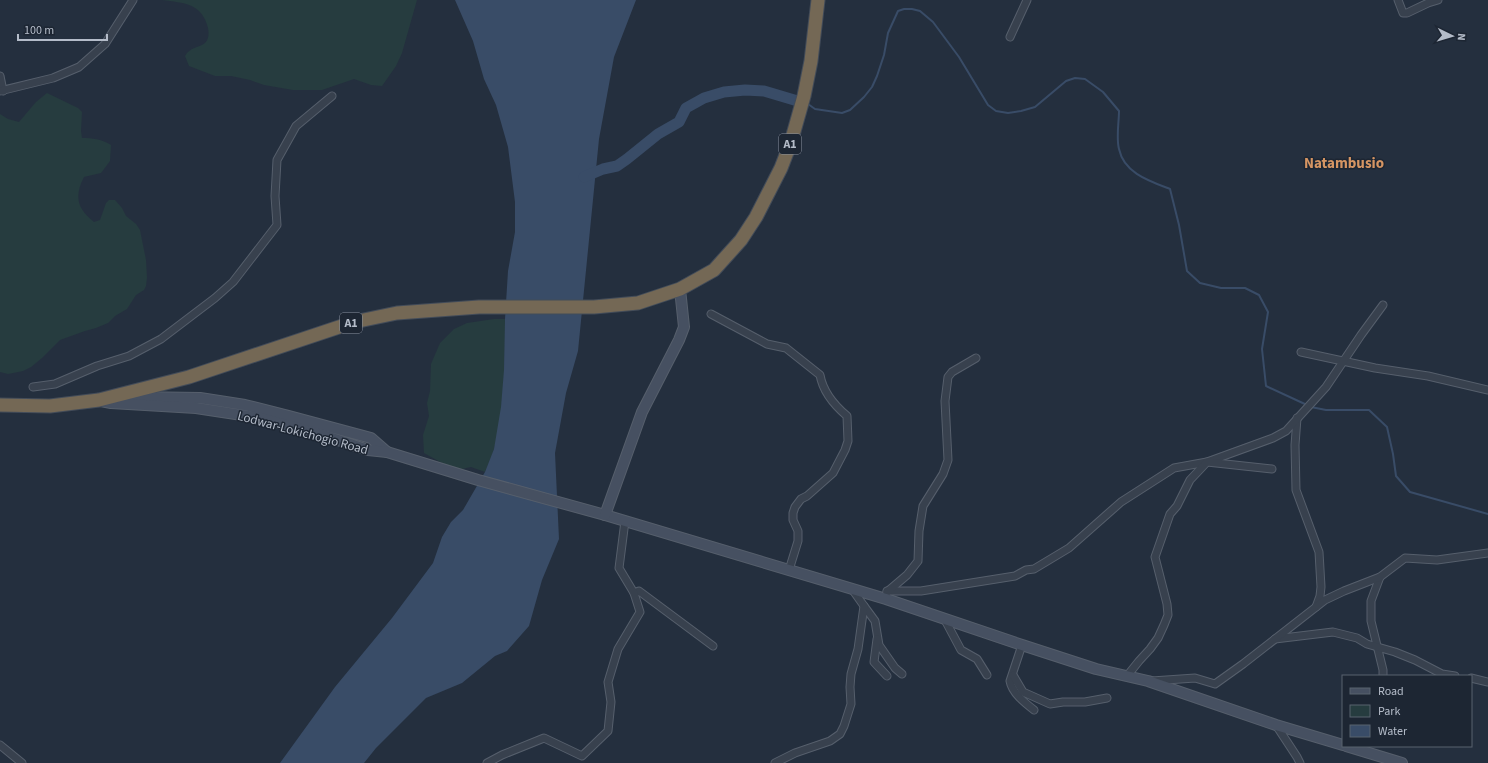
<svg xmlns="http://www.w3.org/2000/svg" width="1488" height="763" font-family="'Source Sans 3',sans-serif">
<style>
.green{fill:#263c3f}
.water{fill:#394c67}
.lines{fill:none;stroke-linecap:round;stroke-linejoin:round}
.stream{stroke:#394c67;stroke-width:2}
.river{stroke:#394c67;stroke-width:11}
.street-casing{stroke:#565f6c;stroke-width:9}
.secondary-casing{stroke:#565f6c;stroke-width:12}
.highway-casing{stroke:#434c59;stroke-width:15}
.street{stroke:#38414e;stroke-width:7}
.secondary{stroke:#465061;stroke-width:10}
.highway{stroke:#746855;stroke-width:13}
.labels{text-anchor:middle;stroke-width:3;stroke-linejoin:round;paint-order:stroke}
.shield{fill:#1d2633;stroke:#878f9c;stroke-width:1}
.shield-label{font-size:12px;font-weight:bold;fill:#b4bcc9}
.street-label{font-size:13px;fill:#b4bcc9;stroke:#1d2633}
.quarter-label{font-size:15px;font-weight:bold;fill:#d59563;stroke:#1d2633}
</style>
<rect width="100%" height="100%" fill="#242f3e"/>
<g class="green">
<path d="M162 0H417L402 53 396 66 382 86 371 85 354 79 322 90H293L264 85 250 80 231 76H215L189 66 185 56C190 47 198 48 205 43 209 39 209 33 208 28 202 3 184 3 162 0Z"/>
<path d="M47 93 78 108 82 112 81 131 82 138C92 138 102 139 111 145L110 161 101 173 84 177C74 196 77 209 94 222L100 220 106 203 109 200H115L122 208 126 216 136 224 140 230 146 260 147 278 146 286 144 290 136 295 127 309 115 316 108 323 96 328 85 331 60 340 42 358 31 367 23 371 8 374 0 372V114L8 119 19 122 36 102Z"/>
<path d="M494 319H505C505 359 505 409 494 449 492 457 488 464 485 472L471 467 462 469H453L424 453 423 435 429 416 427 403 430 391 431 364 440 343 454 329 467 323Z"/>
</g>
<polygon class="water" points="455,0 636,0 614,57 599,139 578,351 566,393 555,453 559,539 542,580 529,626 507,651 495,656 462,683 426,698 376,748 364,763 280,763 335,687 392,618 433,563 442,537 451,522 463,510 485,472 494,449 501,407 504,370 505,319 508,271 515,232 515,202 508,147 496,105 484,79 473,41"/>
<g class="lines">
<g class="stream">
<path d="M808 104 815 109 842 113 850 110 864 97 872 87 877 76 884 55 888 33 898 11 904 9H912L920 11 933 22 959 57 988 105 996 111 1008 113 1021 111 1035 107 1066 81 1075 78 1085 79 1103 92 1119 111C1119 122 1116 138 1119 149 1124 173 1149 181 1170 189L1179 225 1187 271 1200 283 1221 288H1245L1259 295 1268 312 1262 349 1266 386 1307 405"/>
<polyline points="1311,407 1326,410 1369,410 1387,427 1393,454 1396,476 1410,492 1488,514"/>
</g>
<polyline class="river" points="584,177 603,169 617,166 627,159 658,134 679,122 686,108 704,98 724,92 745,90 764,91 801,102"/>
<defs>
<g id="street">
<polyline points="1398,0 1403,13 1407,13 1428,3 1438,0"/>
<polyline points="1010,37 1027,0"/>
<polyline points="0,76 3,91"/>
<polyline points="0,91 53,78 79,67 105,44 133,0"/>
<path d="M711 314 767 344 786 348 820 375C823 392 834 405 847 416L848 441 845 450 833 473 807 496 801 499 795 507 793 513V520L798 531V541L789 570"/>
<polyline points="1301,352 1375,368 1428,376 1488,390"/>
<polyline points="33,387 55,384 97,366 129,356 161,339 215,298 233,282 277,225 275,196 277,160 296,126 332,96"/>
<polyline points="1297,418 1295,445 1296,490 1319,552 1321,587 1320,596 1316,607"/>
<polyline points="1380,577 1371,601 1371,621 1383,670 1383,676"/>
<polyline points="887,591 921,591 1015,576 1026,570 1034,569 1069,548 1121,502 1174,468 1207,462 1273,438 1286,431 1326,387 1361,335 1383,305"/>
<polyline points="887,592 907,575 918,561 919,531 923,506 943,474 948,460 945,401 948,377 952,372 976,358"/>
<polyline points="634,593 639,591 713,646"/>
<polyline points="864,606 875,621 879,645 895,668 902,674"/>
<polyline points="945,620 961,650 977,659 987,675"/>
<polyline points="877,639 874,662 887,676"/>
<polyline points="1275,639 1333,632 1357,638 1367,644 1395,652 1415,660 1442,674 1455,676"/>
<path d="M1022 645 1010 681C1012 693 1025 703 1034 710"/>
<polyline points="1013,675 1023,692 1050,704 1063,702 1085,702 1107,698"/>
<polyline points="1127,676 1139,661 1150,649 1158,638 1164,625 1168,615 1167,604 1155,557 1170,514 1177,506 1190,480 1207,462 1272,469"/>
<polyline points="1471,678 1488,682"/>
<polyline points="1152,681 1195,678 1215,684 1243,664 1325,600 1344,591 1380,577 1405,558 1437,560 1488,553"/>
<polyline points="1276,725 1297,757 1300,763"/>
<polyline points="0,745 22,763"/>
<polyline points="487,763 502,755 544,738 582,756 608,731 611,702 608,682 618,649 640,612 634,593 619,568 625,521"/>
<polyline points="775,763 795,753 830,741 840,734 844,726 851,704 850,687 851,674 858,649 864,606 852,589"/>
</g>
<g id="secondary">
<polyline points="123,396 133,397 200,398 245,405 289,416 371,438 387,452"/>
<polyline points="101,401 111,403 196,408 261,418 323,435 368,450 387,452 478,480 605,515 886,599 1022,645 1096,669 1148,681 1276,725 1343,745"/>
<polyline points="605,515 642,412 679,340 684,327 680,289"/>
<polyline points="1346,746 1402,763"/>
</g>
<polyline id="highway" points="0,405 50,406 99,400 189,377 354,322 397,313 479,307 594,307 638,303 680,289 714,270 741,240 756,217 781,168 791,142 804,96 811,61 818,0"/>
</defs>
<use href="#street" class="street-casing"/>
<use href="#secondary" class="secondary-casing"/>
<use href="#highway" class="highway-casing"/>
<use href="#street" class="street"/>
<use href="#secondary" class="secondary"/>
<use href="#highway" class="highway"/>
</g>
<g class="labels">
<g class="shield">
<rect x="779" y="134" width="22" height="20" rx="3"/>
<rect x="340" y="313" width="22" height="20" rx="3"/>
</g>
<g class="shield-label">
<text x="790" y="148">A1</text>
<text x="351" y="327">A1</text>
</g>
<g class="street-label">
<text transform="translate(303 432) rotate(15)" y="5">Lodwar-Lokichogio Road</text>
</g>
<g class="quarter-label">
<text x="1344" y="168">Natambusio</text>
</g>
</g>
<rect x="1342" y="675" width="130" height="72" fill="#1d2633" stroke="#59626f"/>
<rect x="1350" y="688" width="20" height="6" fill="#465061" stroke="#59626f"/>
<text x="1378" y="695" font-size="12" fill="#b4bcc9">Road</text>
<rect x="1350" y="705" width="20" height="12" fill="#263c3f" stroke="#59626f"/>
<text x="1378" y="715" font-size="12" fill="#b4bcc9">Park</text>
<rect x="1350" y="725" width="20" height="12" fill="#394c67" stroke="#59626f"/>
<text x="1378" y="735" font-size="12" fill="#b4bcc9">Water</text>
<g transform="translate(1452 36) rotate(95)" stroke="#1d2633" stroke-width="3" paint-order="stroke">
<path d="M0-3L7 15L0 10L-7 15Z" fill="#b4bcc9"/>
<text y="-6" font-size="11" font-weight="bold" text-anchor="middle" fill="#b4bcc9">N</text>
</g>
<path d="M18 34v6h89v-6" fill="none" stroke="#b4bcc9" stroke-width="2"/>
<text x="24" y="34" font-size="12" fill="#b4bcc9" stroke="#1d2633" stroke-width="3" paint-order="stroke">100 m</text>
</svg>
